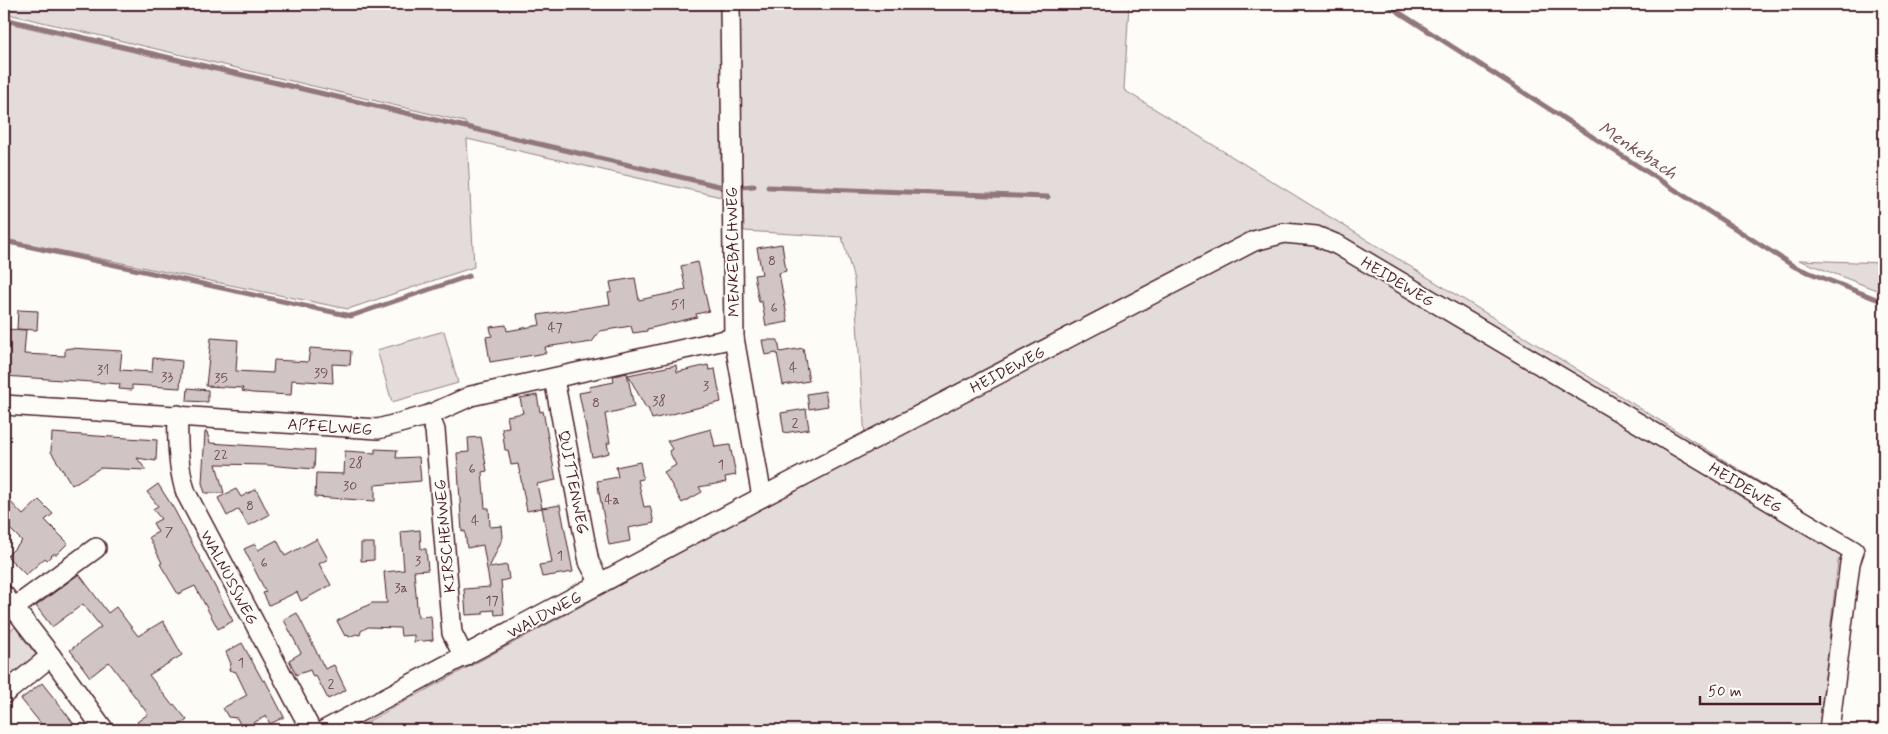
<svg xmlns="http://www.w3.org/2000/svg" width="1888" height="734" font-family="Mynerve,sans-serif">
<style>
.green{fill:#e3dcda;stroke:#967e82}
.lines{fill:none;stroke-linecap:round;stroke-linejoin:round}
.stream{stroke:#91777b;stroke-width:5}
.building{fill:#d0c5c4;stroke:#4a1f2b}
.minor-casing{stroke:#4a1f2b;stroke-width:22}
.minor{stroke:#fdfcf7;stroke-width:19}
.labels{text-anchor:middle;stroke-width:4;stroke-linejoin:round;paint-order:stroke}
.number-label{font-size:14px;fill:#6c4851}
.street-label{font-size:16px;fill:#4a1f2b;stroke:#fdfcf7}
.water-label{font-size:18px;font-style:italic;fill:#73525a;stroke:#fdfcf7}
</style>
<rect width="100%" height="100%" fill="#fdfcf7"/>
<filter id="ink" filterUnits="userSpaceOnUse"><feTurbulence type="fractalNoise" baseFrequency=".02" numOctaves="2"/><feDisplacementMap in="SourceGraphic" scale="10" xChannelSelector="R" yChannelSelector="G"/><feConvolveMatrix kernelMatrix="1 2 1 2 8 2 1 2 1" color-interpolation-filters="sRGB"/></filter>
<g filter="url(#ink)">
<g class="green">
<polygon points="4,4 721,4 721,197 467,139 474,267 348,309 4,239 4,22 466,129 465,122 4,13"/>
<polygon points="739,4 1129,4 1124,90 1852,539 1838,561 1819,730 352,730 866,452 854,280 842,237 744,231"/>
<polygon points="1799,260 1884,263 1884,293"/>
<polygon points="444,331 458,383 392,402 377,350"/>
<polygon points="15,627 36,655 33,666 4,688 4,636"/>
</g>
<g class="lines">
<g class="stream">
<polyline points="1386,4 1795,267 1884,302"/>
<polyline points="4,19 723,187"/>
<polyline points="768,187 1048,197"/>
<polyline points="741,189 741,187 754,186"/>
<polyline points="4,241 351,316 469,276"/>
</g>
</g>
<g class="building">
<polygon points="782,244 786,271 779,273 788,322 766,326 762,302 759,302 754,275 762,274 757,248"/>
<polygon points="698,262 709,311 696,314 697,317 647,329 647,331 633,333 631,326 600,331 592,342 572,345 572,343 545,347 546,353 490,362 486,337 492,336 490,327 506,325 507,331 540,325 538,315 610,304 608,293 612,292 610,282 635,278 639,300 686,290 681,266"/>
<polygon points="18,310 38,311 37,330 17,329"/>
<polygon points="4,329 26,330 24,354 65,356 65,349 71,348 122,351 120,370 152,372 153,358 182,361 180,388 132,385 132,390 119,389 120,384 4,376"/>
<polygon points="211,338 238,340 236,371 273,373 274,360 308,362 310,348 351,351 350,365 332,364 333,383 292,380 291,395 252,393 242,391 243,388 206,386"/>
<polygon points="762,340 778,340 780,352 803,348 809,381 783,385 777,353 765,355"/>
<polygon points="676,365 677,372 708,365 709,370 715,369 721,402 652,419 648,408 646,408 628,375"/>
<polygon points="627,373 634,407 605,414 610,443 607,443 609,453 592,457 579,393 590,391 589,387 614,382 613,376"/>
<polygon points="188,388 208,390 208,402 187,401"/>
<polygon points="825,391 828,406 809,409 807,394"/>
<polygon points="537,395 540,412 543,411 556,480 537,484 542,508 560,505 573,572 542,577 539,565 552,563 542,508 527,511 518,464 511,465 508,450 505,450 502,428 509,427 507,416 523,413 520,398"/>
<polygon points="806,409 809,429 784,433 781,413"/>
<polygon points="711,429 715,447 730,445 736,475 725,477 726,482 699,487 702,492 682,503 664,472 676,465 669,451 672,449 667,441"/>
<polygon points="205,432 207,432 210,443 315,450 314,469 267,465 216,464 224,493 205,493 202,483"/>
<polygon points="52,433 157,440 156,461 137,458 146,470 100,468 72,485 51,452"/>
<polygon points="481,437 487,471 482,472 485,508 489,508 490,527 502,526 503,537 489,568 507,565 509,579 501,581 504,614 495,615 494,610 483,611 483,614 466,615 464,589 490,587 483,545 467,548 465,531 462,532 457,453 469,452 468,438"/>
<polygon points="375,449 397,450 396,458 419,457 421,481 375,485 375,501 315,497 316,473 344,474 345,451 375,453"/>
<polygon points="640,462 643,479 638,480 644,507 650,506 654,523 628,528 630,541 609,545 597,481 618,477 616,467"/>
<polygon points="158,484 174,509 233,621 218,629 195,586 178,594 160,564 162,563 149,537 158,532 153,523 161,519 153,509 158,506 147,492"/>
<polygon points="236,489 241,497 256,489 269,515 248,526 239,509 227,516 218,498"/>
<polygon points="4,495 23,515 39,500 53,514 45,520 68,543 57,554 53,554 47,560 45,558 26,575 7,556 22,541 4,523"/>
<polygon points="420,530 421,549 426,549 428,570 414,571 418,617 431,616 433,640 414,642 414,635 401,636 400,628 368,627 361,631 360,635 356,634 349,637 348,635 345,636 337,621 372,603 387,603 384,572 404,570 401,532"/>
<polygon points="317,539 328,559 319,564 331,585 301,601 297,592 269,605 263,593 266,592 244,549 255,544 258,550 277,540 285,556"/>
<polygon points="361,543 374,543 374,560 361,561"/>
<polygon points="79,574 108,613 116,607 138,636 163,621 172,637 182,655 149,675 172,705 174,704 187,720 173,730 144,730 137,722 148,714 109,662 90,677 70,650 101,627 83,604 52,627 36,606"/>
<polygon points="297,613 325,669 334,665 346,690 328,699 316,676 313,677 310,670 296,675 289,660 301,653 284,620"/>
<polygon points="242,643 263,681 265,680 284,717 270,724 266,716 242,729 237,718 228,717 223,708 247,695 236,672 229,670 231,664 226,652"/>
<polygon points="42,683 68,716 78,730 46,730 21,699"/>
</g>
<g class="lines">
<defs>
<g id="minor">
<polyline points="730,4 734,338 762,497"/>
<polyline points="554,379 589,562 600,583"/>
<polyline points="4,405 378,429 429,415 471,396 734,338"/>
<path d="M178 415C177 441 178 469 186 493L311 730"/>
<polyline points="429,415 435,430 452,633 464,657"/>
<polyline points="4,595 51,656 104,730"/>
<polyline points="14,608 96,548"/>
<polyline points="4,694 51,656"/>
<polyline points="325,730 762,497 1254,241 1284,233 1316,236 1338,245 1854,551 1850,563 1829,730"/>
</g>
</defs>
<use href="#minor" class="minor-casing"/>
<use href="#minor" class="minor"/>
</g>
</g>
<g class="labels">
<g class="number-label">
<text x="772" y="265">8</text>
<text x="678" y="309">51</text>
<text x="774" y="312">6</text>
<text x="555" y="332">47</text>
<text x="793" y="372">4</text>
<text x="103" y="374">31</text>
<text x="321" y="377">39</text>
<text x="167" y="381">33</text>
<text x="221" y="382">35</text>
<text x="706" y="390">3</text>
<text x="659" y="405">38</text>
<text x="596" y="407">8</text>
<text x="795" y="427">2</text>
<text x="221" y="459">22</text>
<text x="356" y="467">28</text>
<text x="721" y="469">1</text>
<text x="472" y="473">6</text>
<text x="350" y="490">30</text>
<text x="612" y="504">4a</text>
<text x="250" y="510">8</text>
<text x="475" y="525">4</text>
<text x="169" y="536">7</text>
<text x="560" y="560">1</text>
<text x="418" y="565">3</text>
<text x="264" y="567">6</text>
<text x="401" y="592">3a</text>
<text x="492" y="605">17</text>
<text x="241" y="667">1</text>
<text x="331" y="688">2</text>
</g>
<g class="street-label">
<text transform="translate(732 252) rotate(-91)" y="6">MENKEBACHWEG</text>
<text transform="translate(1398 281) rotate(31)" y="6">HEIDEWEG</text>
<text transform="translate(1007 369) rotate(-28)" y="6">HEIDEWEG</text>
<text transform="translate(330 426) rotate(4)" y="6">APFELWEG</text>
<text transform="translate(574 482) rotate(79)" y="6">QUITTENWEG</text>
<text transform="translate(1746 487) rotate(31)" y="6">HEIDEWEG</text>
<text transform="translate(444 536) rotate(-95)" y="6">KIRSCHENWEG</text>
<text transform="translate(230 577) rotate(62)" y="6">WALNUSSWEG</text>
<text transform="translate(544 614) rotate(-28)" y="6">WALDWEG</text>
</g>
<g class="water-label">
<text transform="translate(1638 150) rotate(33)" y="6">Menkebach</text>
</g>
</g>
<rect width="1888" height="734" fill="none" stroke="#fdfcf7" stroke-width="20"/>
<rect x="10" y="10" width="1868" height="714" fill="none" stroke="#4a1f2b" stroke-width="2" filter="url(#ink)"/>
<path d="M1700 696v8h120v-8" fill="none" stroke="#4a1f2b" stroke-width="2.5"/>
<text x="1708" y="696" font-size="15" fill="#4a1f2b" stroke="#fdfcf7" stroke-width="4" paint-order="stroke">50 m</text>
</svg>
